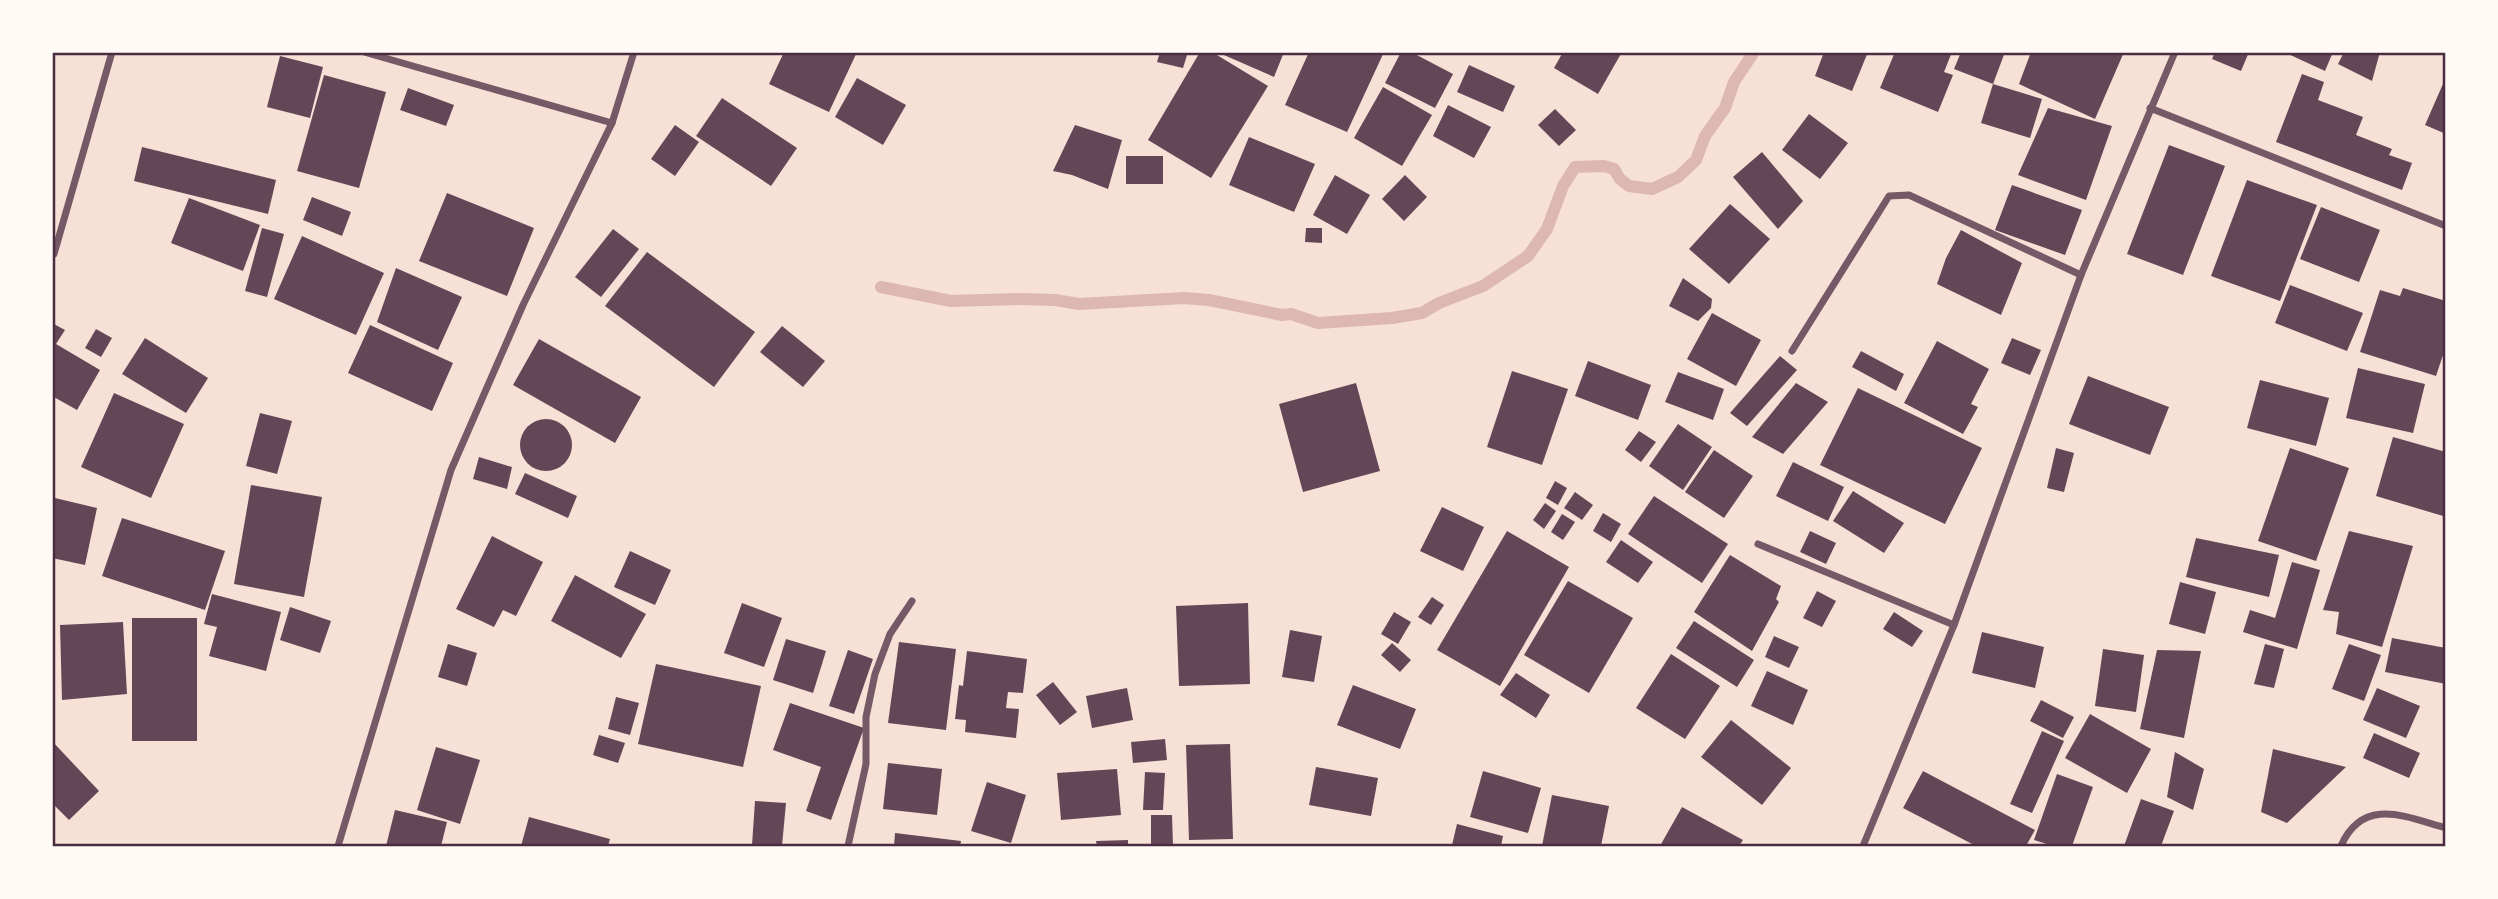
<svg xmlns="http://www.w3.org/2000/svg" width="2498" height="899" font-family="'Golos Text',sans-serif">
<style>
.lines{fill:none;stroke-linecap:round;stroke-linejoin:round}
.stream{stroke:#dcb8b0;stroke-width:12}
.building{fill:#644757}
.minor{stroke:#755966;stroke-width:7}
.neatline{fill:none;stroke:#4a2c40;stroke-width:2.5}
</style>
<rect width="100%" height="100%" fill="#f7e1d7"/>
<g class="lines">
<polyline class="stream" points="881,287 951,301 1020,299 1055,300 1079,304 1184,298 1209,300 1282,315 1291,314 1318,323 1392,318 1422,313 1439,303 1483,286 1528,256 1547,229 1563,186 1575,167 1604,166 1614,169 1620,179 1629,186 1652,189 1678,177 1696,160 1705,136 1725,108 1734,82 1754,52"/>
</g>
<g class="building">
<polygon points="784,52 857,52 829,112 769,84"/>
<polygon points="1160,52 1188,52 1183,68 1157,62"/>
<polygon points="1200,52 1212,52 1268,86 1211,178 1148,140"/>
<polygon points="1217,52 1284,52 1274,77"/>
<polygon points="1309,52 1384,52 1347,132 1285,105"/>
<polygon points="1401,52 1411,52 1453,74 1435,108 1385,83"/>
<polygon points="1563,52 1622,52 1598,94 1554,68"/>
<polygon points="1824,52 1868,52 1852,91 1815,76"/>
<polygon points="1895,52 1952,52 1944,72 1953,75 1938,112 1880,88"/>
<polygon points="1961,52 2005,52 1993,84 1954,69"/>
<polygon points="2031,52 2124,52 2095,119 2019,84"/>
<polygon points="2215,52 2249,52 2241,71 2212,59"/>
<polygon points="2284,52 2333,52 2325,71"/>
<polygon points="2344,52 2380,52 2372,81 2338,64"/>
<polygon points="280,56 323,67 310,118 267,107"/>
<polygon points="1469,65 1515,86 1503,112 1457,92"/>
<polygon points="2302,74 2324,82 2318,100 2363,117 2356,135 2392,149 2389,155 2412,163 2402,190 2276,142"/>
<polygon points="324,75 386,92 359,188 297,171"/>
<polygon points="2446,77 2446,134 2425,125"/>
<polygon points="857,78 906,105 883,145 835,117"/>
<polygon points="1993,84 2042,99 2030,138 1981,123"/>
<polygon points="1383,87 1432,115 1402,166 1354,138"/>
<polygon points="408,88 454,105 446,126 400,110"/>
<polygon points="722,98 797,148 771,186 696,136"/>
<polygon points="1448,105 1491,127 1474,158 1433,136"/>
<polygon points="2048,108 2112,126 2086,200 2018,175"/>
<polygon points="1555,109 1576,130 1559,146 1538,125"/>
<polygon points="1809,114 1848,143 1820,179 1782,150"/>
<polygon points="675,125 699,142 675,176 651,159"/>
<polygon points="1075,125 1122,140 1108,189 1072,175 1053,171"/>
<polygon points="1249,137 1315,164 1294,212 1229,185"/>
<polygon points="2169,145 2225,166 2183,275 2127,254"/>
<polygon points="142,147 276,180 268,214 134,181"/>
<polygon points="1762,152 1803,201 1778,229 1733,177"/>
<rect x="1126" y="156" width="37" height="28"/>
<polygon points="1335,175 1370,195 1347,234 1313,215"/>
<polygon points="1405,175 1427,197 1404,221 1382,199"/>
<polygon points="2247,180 2317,205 2280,301 2211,276"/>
<polygon points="2012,185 2082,210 2065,255 1995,230"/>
<polygon points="447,193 534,228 507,296 419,261"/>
<polygon points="312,197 351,212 342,236 303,220"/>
<polygon points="189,198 260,225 243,271 171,243"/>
<polygon points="1730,204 1770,239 1729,284 1689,249"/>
<polygon points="2321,207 2380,230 2359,282 2300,259"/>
<polygon points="262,228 284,234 267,297 245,291"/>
<polygon points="1306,228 1322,228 1322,243 1305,242"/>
<polygon points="613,229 639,249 601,297 575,277"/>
<polygon points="1961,230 2022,263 2001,315 1937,284 1946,258"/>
<polygon points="302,236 384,273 356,335 274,299"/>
<polygon points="647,252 755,332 714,387 605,306"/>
<polygon points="396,268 462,297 438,350 377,322"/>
<polygon points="1683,278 1712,299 1711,308 1698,321 1669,306"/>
<polygon points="2290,285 2363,313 2347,351 2275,323"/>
<polygon points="2403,288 2446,301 2446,346 2436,376 2360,352 2380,290 2400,296"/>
<polygon points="1712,313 1761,340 1736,386 1687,359"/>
<polygon points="52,323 65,330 56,344 100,370 77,410 52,396"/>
<polygon points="370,325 453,363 432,411 348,373"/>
<polygon points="782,326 825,361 803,387 760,352"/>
<polygon points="96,329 112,338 101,357 85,348"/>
<polygon points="145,338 208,378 186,413 122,374"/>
<polygon points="2012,338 2041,350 2030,375 2001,363"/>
<polygon points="539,339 641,397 615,443 513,385"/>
<polygon points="1937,341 1989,369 1971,404 1978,407 1963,434 1904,403"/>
<polygon points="1861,351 1904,374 1896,391 1852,367"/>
<polygon points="1780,356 1797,370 1747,426 1730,413"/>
<polygon points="1588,361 1651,385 1638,420 1575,396"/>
<polygon points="2358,368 2425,384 2413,433 2346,418"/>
<polygon points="1512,371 1568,389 1542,465 1487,447"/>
<polygon points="1678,372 1724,389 1713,420 1665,402"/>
<polygon points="2088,376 2169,407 2150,455 2069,424"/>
<polygon points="2260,380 2329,398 2316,446 2247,428"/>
<polygon points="1356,383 1380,471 1303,492 1279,404"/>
<polygon points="1796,383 1828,402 1783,454 1752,437"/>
<polygon points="1858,388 1982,448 1945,524 1820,465"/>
<polygon points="114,393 184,424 151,498 81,467"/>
<polygon points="260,413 292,421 277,474 246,466"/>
<circle cx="546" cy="445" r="26"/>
<polygon points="1678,424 1712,447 1683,490 1649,466"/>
<polygon points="1639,431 1656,442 1641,462 1625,450"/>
<polygon points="2393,437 2446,452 2446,508 2443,516 2376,496"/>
<polygon points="2056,448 2074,453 2064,492 2047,488"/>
<polygon points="2290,448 2349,468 2316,561 2258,541"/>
<polygon points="1714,450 1753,476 1724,518 1685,492"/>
<polygon points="479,457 512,467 507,489 473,479"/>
<polygon points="1793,462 1844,487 1828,521 1776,496"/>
<polygon points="525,473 577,496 568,518 515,494"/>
<polygon points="1555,481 1567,488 1558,505 1546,498"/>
<polygon points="251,485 322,497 304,597 234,584"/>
<polygon points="1853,491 1904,523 1884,553 1833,521"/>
<polygon points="1575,492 1593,505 1582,520 1564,508"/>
<polygon points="1654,496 1728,544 1702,583 1628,534"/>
<polygon points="55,498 97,508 85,565 52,558 52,509"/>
<polygon points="1545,503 1556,511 1544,529 1533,520"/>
<polygon points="1442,507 1484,527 1463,571 1420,551"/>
<polygon points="1603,513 1621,524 1611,542 1593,531"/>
<polygon points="1562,514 1575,522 1563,540 1551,532"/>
<polygon points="122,518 225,551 205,610 102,576"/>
<polygon points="1507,531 1569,567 1500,686 1437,650"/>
<polygon points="1810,531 1836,543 1826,564 1800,552"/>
<polygon points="2349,531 2413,546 2382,647 2336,634 2339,612 2323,610"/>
<polygon points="492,536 543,562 516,616 503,610 494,627 456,609"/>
<polygon points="2196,538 2279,555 2269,597 2186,577"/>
<polygon points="1621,540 1653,562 1638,583 1606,562"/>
<polygon points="630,551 671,570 655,605 614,587"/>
<polygon points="1730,555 1781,586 1776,599 1779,602 1752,651 1694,612"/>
<polygon points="2292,562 2320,570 2297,649 2243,632 2250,610 2275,618"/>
<polygon points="575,575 646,614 621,658 551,621"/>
<polygon points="1568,581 1633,618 1589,693 1524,655"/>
<polygon points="2180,582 2216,592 2205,634 2169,624"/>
<polygon points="1817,591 1836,601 1822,627 1803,618"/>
<polygon points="212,594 281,612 266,671 209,656 217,627 204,624"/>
<polygon points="1432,597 1444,605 1431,625 1418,617"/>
<polygon points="742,603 782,618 764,667 724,653"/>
<polygon points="1248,603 1250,684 1179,686 1176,606"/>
<polygon points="290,607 331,621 320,653 280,640"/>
<polygon points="1394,612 1411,622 1398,644 1381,634"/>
<polygon points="1894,612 1923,631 1912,647 1883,629"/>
<rect x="132" y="618" width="65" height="123"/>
<polygon points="1694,621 1754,660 1737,687 1676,648"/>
<polygon points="123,622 127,694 62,700 60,625"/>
<polygon points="1290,630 1322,636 1314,682 1282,677"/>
<polygon points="1982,632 2044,647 2035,688 1972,673"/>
<polygon points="1774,636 1799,647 1789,668 1765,657"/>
<polygon points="2392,638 2446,648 2446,684 2385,672"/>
<polygon points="786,639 826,651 813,693 773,680"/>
<polygon points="899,642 956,649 946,730 888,723"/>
<polygon points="1392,643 1411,660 1400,672 1381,655"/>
<polygon points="448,644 477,653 467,686 438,677"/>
<polygon points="2265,644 2284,649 2274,688 2254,684"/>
<polygon points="2349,644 2381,655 2364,701 2332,689"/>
<polygon points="2103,649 2144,655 2136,712 2095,706"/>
<polygon points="848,650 873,659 854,714 829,706"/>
<polygon points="2157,650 2201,651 2184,738 2140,729"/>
<polygon points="967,651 1027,659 1023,693 1008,692 1006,708 1019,709 1016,738 965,732 966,720 955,719 959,685 963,686"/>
<polygon points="1671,654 1720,686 1685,739 1636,708"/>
<polygon points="656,664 761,686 743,767 638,744"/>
<polygon points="1767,671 1808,690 1793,725 1751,706"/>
<polygon points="1516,673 1550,695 1536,718 1500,695"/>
<polygon points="1053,682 1077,712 1060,725 1036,695"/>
<polygon points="1353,685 1416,709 1400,749 1337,725"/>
<polygon points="1127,688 1133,720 1092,728 1086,696"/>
<polygon points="2377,688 2420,706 2406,738 2363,720"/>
<polygon points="616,697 639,703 630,735 608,729"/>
<polygon points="2041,700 2074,717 2063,738 2030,721"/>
<polygon points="790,703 864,728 831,820 806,811 821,767 773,750"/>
<polygon points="2090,714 2151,749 2127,793 2065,758"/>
<polygon points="1731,720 1791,768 1762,805 1701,757"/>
<polygon points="2042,731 2064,741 2032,813 2010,804"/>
<polygon points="2374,733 2420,753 2409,778 2363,758"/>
<polygon points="599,735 625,743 618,763 593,755"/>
<polygon points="1165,739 1167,760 1133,763 1131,742"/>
<polygon points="52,741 99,791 69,820 52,803"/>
<polygon points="1230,744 1233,839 1189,840 1186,745"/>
<polygon points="436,747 480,760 460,824 417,810"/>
<polygon points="2273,749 2346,767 2287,823 2261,812"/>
<polygon points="2175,752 2204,769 2193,810 2167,797"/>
<polygon points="888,763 942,769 937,815 883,809"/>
<polygon points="1316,767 1378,778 1371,816 1309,805"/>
<polygon points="1117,769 1121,815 1061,820 1057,773"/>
<polygon points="1483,771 1541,788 1528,833 1470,817"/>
<polygon points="1923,771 2035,830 2026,846 1976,846 1903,808"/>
<polygon points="1145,772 1165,773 1163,810 1143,810"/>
<polygon points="2057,774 2093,787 2072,846 2053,846 2034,840"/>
<polygon points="987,782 1026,795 1011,843 971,831"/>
<polygon points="1552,795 1609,806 1601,846 1542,846"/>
<polygon points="2141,799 2174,811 2161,846 2124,846"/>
<polygon points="755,801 786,803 782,846 752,845"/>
<polygon points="1682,807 1743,840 1739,846 1660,846"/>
<polygon points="395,810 447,822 441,846 386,846"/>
<polygon points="1151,815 1172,815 1173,846 1151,846"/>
<polygon points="529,817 610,839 608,846 521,846"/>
<polygon points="1457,824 1503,836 1501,846 1452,845"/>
<polygon points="895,833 961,841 960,846 894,846"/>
<polygon points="1128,840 1128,846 1097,846 1096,841"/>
</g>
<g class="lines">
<g class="minor">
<polyline points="364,52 612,123"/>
<polyline points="2150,108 2446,226"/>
<polyline points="54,254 112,52"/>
<polyline points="1792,351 1889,196 1909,195 2081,275"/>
<polyline points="1758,544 1954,625"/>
<polyline points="338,846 451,470 523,305 612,123 634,52"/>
<polyline points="848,846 866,764 866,717 875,674 890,634 912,601"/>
<polyline points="1863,846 1954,625 2081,275 2175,52"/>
<path d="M2341 846C2363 796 2406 817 2446 828"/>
</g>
</g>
<rect width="2498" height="899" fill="none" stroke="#fffaf5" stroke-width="108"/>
<rect x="54" y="54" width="2390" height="791" class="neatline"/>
</svg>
